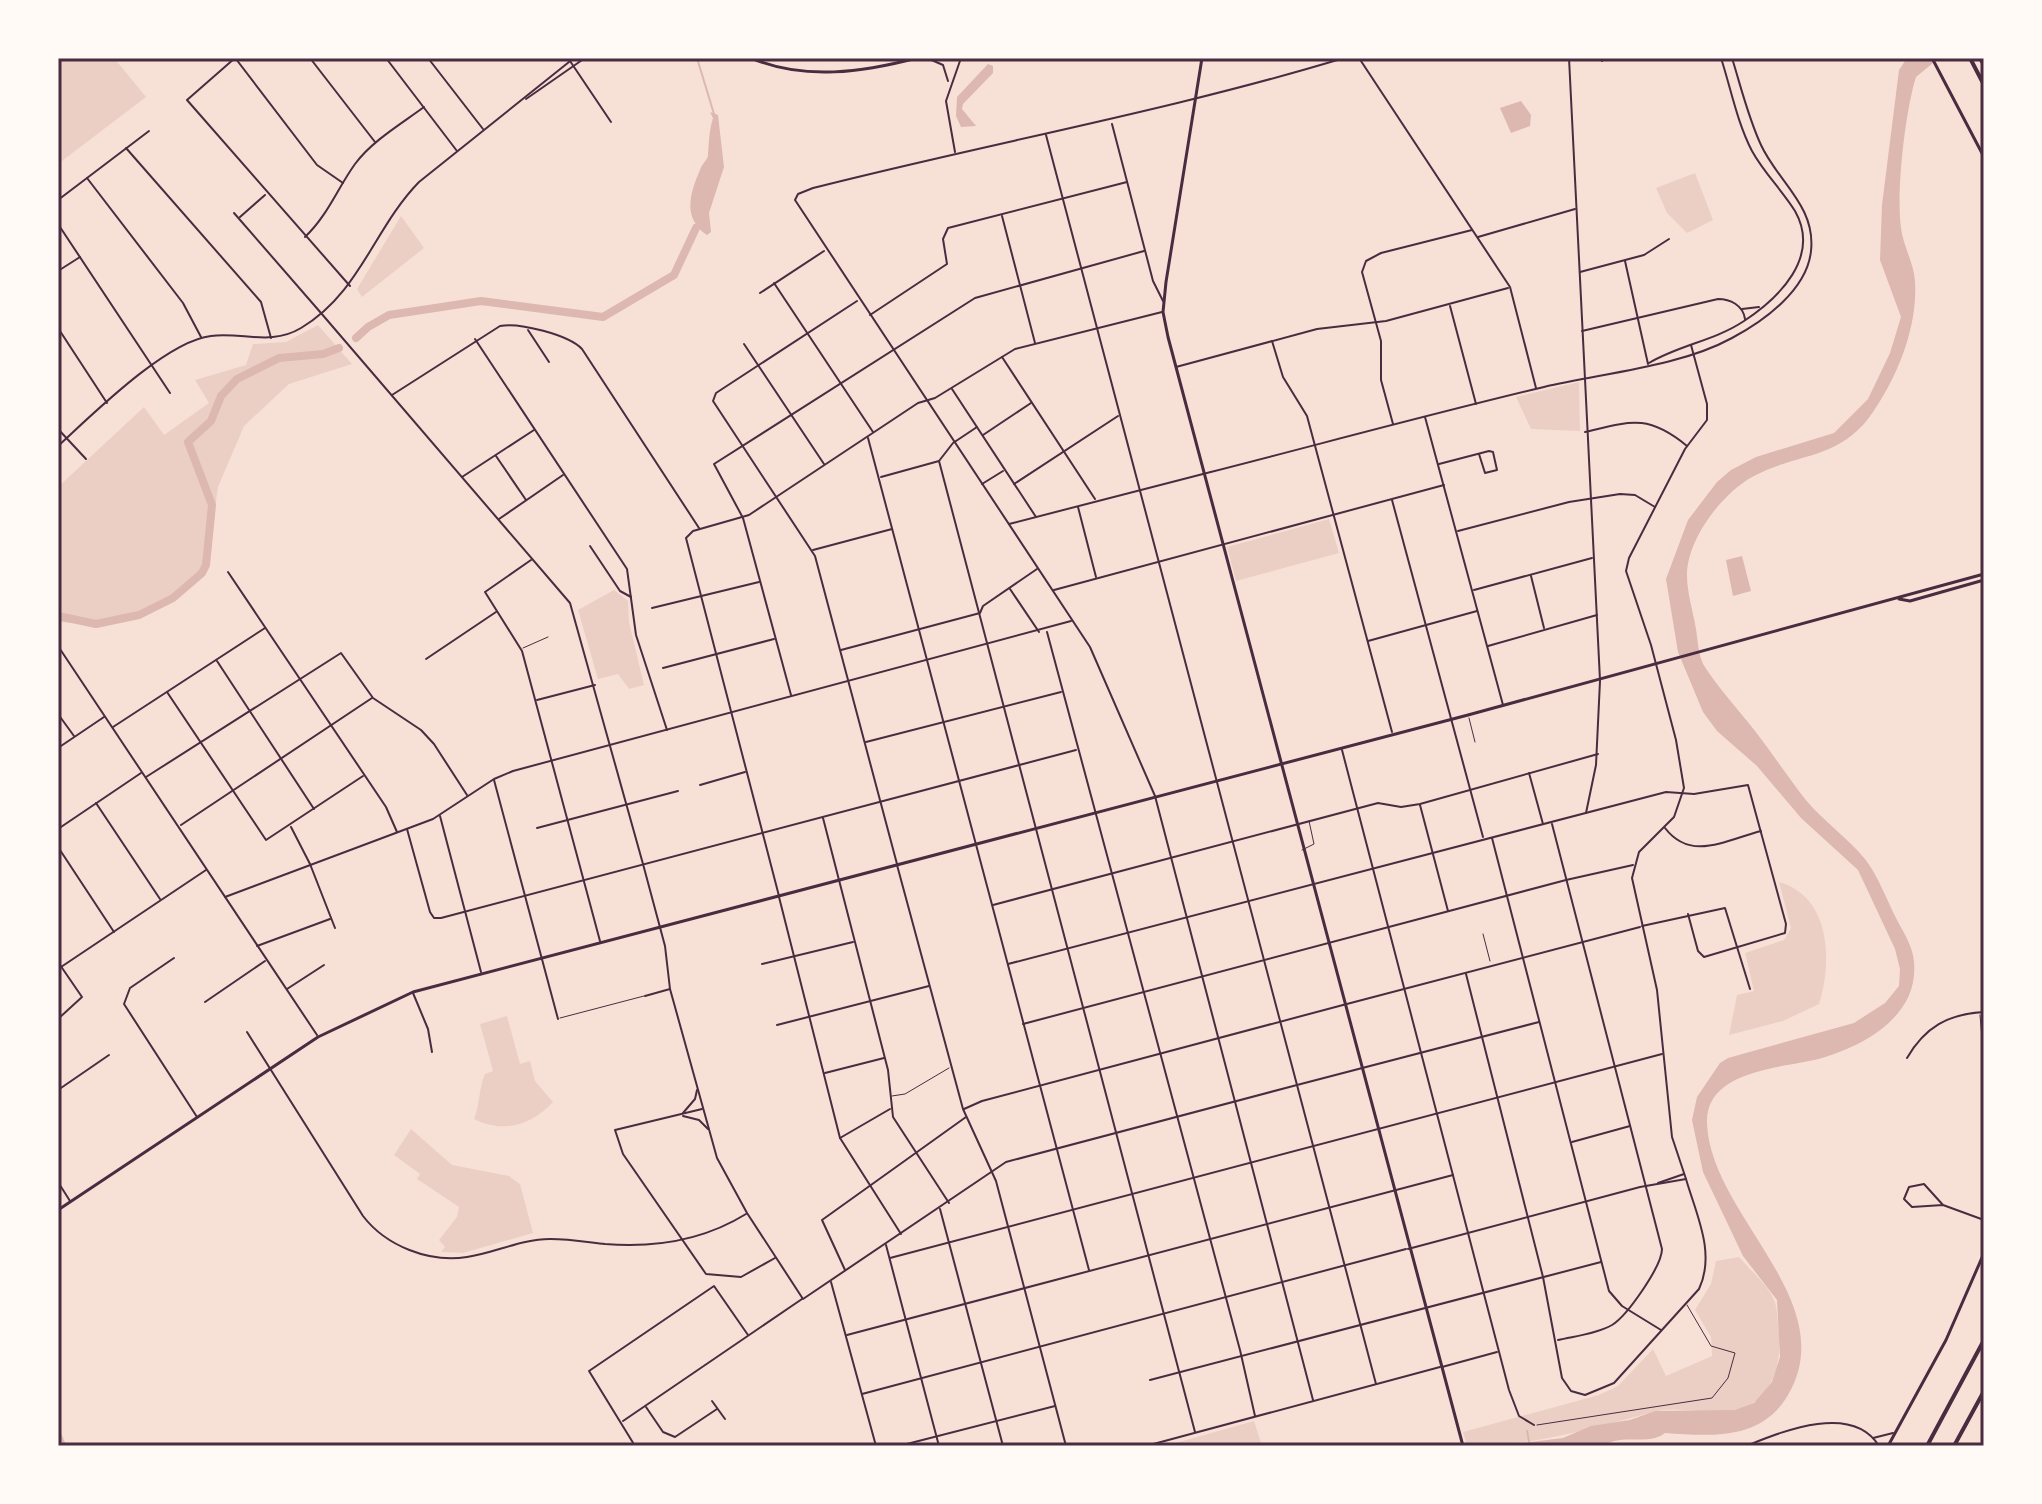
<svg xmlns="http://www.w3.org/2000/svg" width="2042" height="1504" font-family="Helvetica,sans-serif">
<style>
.green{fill:#ebcfc5}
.water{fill:#dcb8b0}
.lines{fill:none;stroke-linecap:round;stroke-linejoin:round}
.stream{stroke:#dcb8b0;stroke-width:2}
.river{stroke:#dcb8b0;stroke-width:8}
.service{stroke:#4a2c40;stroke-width:1}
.pedestrian{stroke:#4a2c40;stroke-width:1}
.minor{stroke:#4a2c40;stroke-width:2}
.tertiary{stroke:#4a2c40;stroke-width:2}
.secondary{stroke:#4a2c40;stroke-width:3}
.primary{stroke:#4a2c40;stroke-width:3}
.motorway{stroke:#4a2c40;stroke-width:4}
.neatline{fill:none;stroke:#4a2c40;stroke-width:3}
</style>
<rect width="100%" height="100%" fill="#f7e1d7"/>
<g class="green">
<polygon points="58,58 114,58 146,97 58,164"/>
<polygon points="1695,173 1713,220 1687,233 1667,213 1656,188"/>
<polygon points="401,216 424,248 362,297 357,289"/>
<polygon points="318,325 352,364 289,384 244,426 218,487 207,564 193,585 144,616 100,625 58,622 58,487 144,407 164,435 209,403 195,380 246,365 253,344 286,342"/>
<polygon points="1579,382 1580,431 1531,429 1516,397"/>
<polygon points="1329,519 1339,553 1236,581 1227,547"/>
<polygon points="614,590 628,601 629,622 644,685 629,689 618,674 598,679 578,610"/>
<path d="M1779 882C1830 896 1833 960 1819 1004L1783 1021 1729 1035 1737 995 1754 991 1745 953 1784 940 1791 928Z"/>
<path d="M507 1016 520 1064 530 1061 535 1081 553 1102C532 1125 503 1134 474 1119 480 1104 479 1087 485 1074L493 1071 480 1024Z"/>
<polygon points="411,1129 452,1165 509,1176 520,1184 533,1233 463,1253 441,1252 445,1247 439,1240 457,1217 459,1207 417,1179 420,1174 394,1155"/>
<path d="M1739 1257C1750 1270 1768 1285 1774 1300 1777 1306 1777 1317 1778 1324 1783 1361 1775 1403 1732 1411 1707 1415 1678 1405 1653 1412 1589 1429 1534 1446 1467 1446L1463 1432 1599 1395 1618 1386 1653 1349 1666 1376 1712 1356 1711 1337 1695 1310 1711 1284 1716 1261Z"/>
<polygon points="1254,1421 1262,1446 1165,1446"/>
</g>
<g class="water">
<path d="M1907 58H1939L1916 77C1905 112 1896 193 1901 228 1903 246 1914 263 1915 281 1918 326 1898 376 1873 412 1840 461 1797 452 1752 477 1722 494 1687 539 1687 575 1687 593 1693 611 1696 629 1698 642 1698 652 1703 664 1718 688 1738 709 1755 731 1772 753 1788 777 1805 799 1823 821 1847 837 1865 859 1878 876 1886 898 1896 918 1903 932 1913 946 1914 962 1919 1015 1866 1045 1822 1058 1788 1068 1705 1068 1707 1123 1710 1215 1843 1301 1788 1395 1761 1441 1711 1436 1665 1433 1649 1446 1622 1433 1603 1446H1498L1563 1438 1591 1426 1630 1420 1655 1411 1735 1410 1754 1403 1772 1382 1780 1357 1777 1300 1743 1256 1703 1172 1692 1120 1697 1097 1720 1063 1728 1058 1854 1023 1885 1003 1899 986 1900 969 1895 949 1858 870 1801 818 1757 766 1717 731 1703 712 1678 652 1666 579 1688 520 1717 482 1731 470 1756 457 1834 433 1868 399 1890 353 1901 317 1880 260 1882 205 1899 70Z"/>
<polygon points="988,64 993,66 993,73 963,104 962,109 976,126 961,127 956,116 957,97"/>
<polygon points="1521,101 1531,115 1530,126 1511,133 1500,108"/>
<path d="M710 112 718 115 724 167 709 213 711 232 707 235C683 219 689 195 700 170 702 163 708 160 708 155 709 141 709 131 713 118Z"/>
<polygon points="1742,556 1751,591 1733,596 1726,560"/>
</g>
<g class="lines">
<g class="stream">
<polyline points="697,58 714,114"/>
<polyline points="1527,1431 1530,1446"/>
</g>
<g class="river">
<polyline points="356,338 368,327 389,315 481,301 603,317 674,275 696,228"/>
<polyline points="58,616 96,624 139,615 173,598 202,573 206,565 212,505 188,442 211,421 221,396 237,379 279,358 323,354 339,348"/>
<polyline points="58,1436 62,1446"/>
</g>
<g class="service">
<polyline points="523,648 548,637"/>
<polyline points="1469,718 1475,742"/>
<polyline points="1302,850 1314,844 1309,821"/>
<polyline points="1980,1015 1984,1060"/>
<polyline points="892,1096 905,1094 949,1068"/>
<polyline points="1537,1425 1712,1398 1728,1378 1735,1353 1711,1346 1687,1305"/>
</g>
<g class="pedestrian">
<polyline points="1483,934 1490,961"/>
<polyline points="560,1018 644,996"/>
</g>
<g class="minor">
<polyline points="235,58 187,100 350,286"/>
<polyline points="310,58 375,142"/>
<polyline points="386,58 457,151"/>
<polyline points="428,58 483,129"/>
<polyline points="568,58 611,122"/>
<polyline points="927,58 943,65 948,81"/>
<polyline points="1359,58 1510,287 1536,388"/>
<polyline points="1600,58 1602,61"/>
<polyline points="236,59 317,165 343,183"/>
<polyline points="1112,124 1153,281 1163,301"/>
<polyline points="1046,135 1376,1384"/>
<polyline points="126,148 261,302 271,338"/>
<polyline points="955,152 946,101 961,58"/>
<polyline points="87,178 183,303 201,337"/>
<polyline points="58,200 149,131"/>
<polyline points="234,213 321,313"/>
<polyline points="1002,216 1035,343"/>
<polyline points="240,217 265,195"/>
<polyline points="58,224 170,393"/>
<path d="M305 237C328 215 337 189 355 164 372 141 401 124 424 107"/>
<polyline points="1478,237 1575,209"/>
<polyline points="1625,261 1648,364"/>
<polyline points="58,271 80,257"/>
<polyline points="1580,272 1644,255 1669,239"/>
<polyline points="774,283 873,432"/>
<polyline points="760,293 824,251"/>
<polyline points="857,301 716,393 713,401 815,556 897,864"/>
<polyline points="1450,306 1476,404"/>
<polyline points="870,315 947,264 943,239 948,228 1127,182"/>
<polyline points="58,328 107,403"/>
<polyline points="528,330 549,362"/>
<path d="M1582 331 1718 299C1730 299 1743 305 1745 319"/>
<polyline points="475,339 627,569 636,635 667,730"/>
<polyline points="1272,341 1283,377 1307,416 1392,732"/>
<polyline points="744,344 824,464"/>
<polyline points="1002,357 1095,499"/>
<polyline points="1176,367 1317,329 1386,321 1508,288"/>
<polyline points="952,389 1036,517"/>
<path d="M392 395 500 326C519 322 569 335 582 349L699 528"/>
<polyline points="1425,417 1503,705"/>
<polyline points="1393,424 1381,380 1381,341 1362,272 1366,261 1381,253 1472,230"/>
<polyline points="58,429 86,459"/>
<path d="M1585 432C1631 421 1648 414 1687 446"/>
<polyline points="983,435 1031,403"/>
<polyline points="868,438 1089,1270"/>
<polyline points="496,456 526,500"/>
<polyline points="939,461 1195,1432"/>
<polyline points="1439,464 1489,451 1493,452 1497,470 1485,473 1479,454"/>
<polyline points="462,477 534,430"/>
<polyline points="881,477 939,461 953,443 977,427"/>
<polyline points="982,484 1003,471"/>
<polyline points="1014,484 1118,416"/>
<polyline points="1392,500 1483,837"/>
<polyline points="1078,507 1096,577"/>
<polyline points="499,519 563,475"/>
<polyline points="1009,524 1203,474"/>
<polyline points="1458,531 1569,502 1620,494 1635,495 1655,507"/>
<polyline points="590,546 620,591 631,597"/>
<polyline points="813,550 892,529"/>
<polyline points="531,560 485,592 522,651 600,941"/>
<polyline points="228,572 386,807 397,832"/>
<polyline points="1531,576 1544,628"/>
<polyline points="1010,589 1039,632"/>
<polyline points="1054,590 1444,485"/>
<polyline points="1474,590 1592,558"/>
<polyline points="652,608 759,582"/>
<polyline points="1047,632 1240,1350 1255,1416"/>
<polyline points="1368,641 1477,611"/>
<polyline points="58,646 317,1035"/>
<polyline points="1488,646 1597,615"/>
<polyline points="841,650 980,613 983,606 1037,569"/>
<polyline points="426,659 496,612"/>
<polyline points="217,661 314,809"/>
<polyline points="663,668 774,639"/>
<polyline points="167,692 266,840 363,776"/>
<polyline points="791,695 743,518 714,464 975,298 1144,251"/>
<polyline points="537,700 595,685"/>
<polyline points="58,714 74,736"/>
<polyline points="113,727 265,628"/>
<polyline points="866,742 1061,692"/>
<polyline points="58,748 104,717"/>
<polyline points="1342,750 1509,1390 1519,1416 1534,1425"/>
<polyline points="1529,773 1543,824"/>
<polyline points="146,777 341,653 373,698 421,730 434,744 467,795"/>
<polyline points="494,780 558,1019"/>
<polyline points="700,785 745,772"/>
<polyline points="96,803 160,899"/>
<polyline points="1420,805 1448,911"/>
<polyline points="1586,813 1596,765 1600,681"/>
<polyline points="440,816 481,972"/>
<polyline points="823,818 888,1070 893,1117 949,1203"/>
<path d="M1552 824 1662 1249C1662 1266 1627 1316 1612 1325 1596 1334 1575 1336 1558 1340"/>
<polyline points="181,825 372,698"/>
<polyline points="291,827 310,864 335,928"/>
<polyline points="537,828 678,791"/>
<path d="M1665 828C1691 862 1726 840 1761 831"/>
<polyline points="58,829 141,773"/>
<polyline points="407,829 430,912 434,918 441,918 1076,750"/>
<polyline points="1492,838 1609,1291 1622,1306 1661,1330"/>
<polyline points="58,847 114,932"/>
<polyline points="225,897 433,819 494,779 513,771 1071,621"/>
<polyline points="779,897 840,1138 901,1234"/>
<polyline points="993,905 1378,803 1401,807 1420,804 1598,754"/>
<polyline points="1642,926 1725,908 1750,989"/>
<polyline points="257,946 330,919"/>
<polyline points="174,958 130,988 124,1004 197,1117"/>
<polyline points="58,962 82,997 58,1019"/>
<polyline points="762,964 853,942"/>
<polyline points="1008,964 1666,792 1694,794 1748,785 1786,924 1785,933 1704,957 1698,951 1688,914"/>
<polyline points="61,967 206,870"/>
<path d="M1466 974 1543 1277 1562 1378 1571 1391 1585 1395 1614 1383 1699 1289C1716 1253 1696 1214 1686 1179"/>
<polyline points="287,989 324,965"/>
<polyline points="413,993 428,1029 432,1052"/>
<polyline points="645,996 670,989"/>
<polyline points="205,1002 265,961"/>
<polyline points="1023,1024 1566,880 1633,865"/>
<polyline points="777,1025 929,986"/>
<path d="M247 1032 363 1216C386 1246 429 1263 467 1257 495 1253 521 1239 550 1239 569 1239 587 1242 605 1244 655 1248 704 1240 746 1214"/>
<path d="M1907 1058C1925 1027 1948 1014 1984 1012"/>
<polyline points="825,1073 884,1058"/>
<polyline points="1297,1085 1539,1022"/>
<polyline points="58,1090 109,1055"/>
<polyline points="702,1109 615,1130 623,1154 706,1274 741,1277 775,1258"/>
<polyline points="964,1109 982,1101 1343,1005"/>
<polyline points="683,1113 695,1099 697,1090"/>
<polyline points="683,1116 699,1120 708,1129"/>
<polyline points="840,1138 890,1109"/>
<polyline points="1572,1142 1630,1126"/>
<polyline points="1943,1205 1924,1184 1909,1187 1904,1199 1912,1207 1943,1205 1984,1220"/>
<polyline points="940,1209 1003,1446"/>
<polyline points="886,1245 939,1446"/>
<polyline points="890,1258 1662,1054"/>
<polyline points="845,1270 822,1220 966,1117"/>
<polyline points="831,1282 876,1446"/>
<polyline points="847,1335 1453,1175"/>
<polyline points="1442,1367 1497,1352"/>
<polyline points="1150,1380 1601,1262"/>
<polyline points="862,1394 1406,1249"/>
<path d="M1313 1400 1155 796 1090 647 795 200 798 194 813 188C990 143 1169 111 1344 58"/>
<polyline points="712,1401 725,1419"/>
<polyline points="646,1407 663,1432 675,1437 717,1409"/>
<polyline points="623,1421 802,1299"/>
<polyline points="1873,1438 1893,1433"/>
<polyline points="635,1446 589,1371 714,1286 748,1335"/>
<polyline points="899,1446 1055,1406"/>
<path d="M1746 1446C1781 1432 1852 1402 1879 1446"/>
</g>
<g class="tertiary">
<polyline points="1569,58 1600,680"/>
<polyline points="526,99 585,58"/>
<polyline points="1742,309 1759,307"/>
<polyline points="321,313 570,603 643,864 665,946 670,989 717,1158 747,1213 803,1299 1006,1162 1297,1085"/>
<path d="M1649 363C1679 345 1714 341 1744 321 1779 298 1821 257 1795 211 1782 190 1764 173 1752 151 1737 122 1731 89 1721 58"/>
<path d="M58 446C92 415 166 341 211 336 243 332 271 346 301 328 360 293 374 228 419 182L574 58"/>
<path d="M1203 474C1317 445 1430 414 1544 387 1603 373 1679 367 1732 338 1764 321 1807 290 1811 251 1816 206 1778 182 1761 145 1748 117 1741 87 1732 58"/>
<polyline points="897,865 963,1109 996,1181 1066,1446"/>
<polyline points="779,896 686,538 693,531 749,515 918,403 935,398 1015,349 1162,312"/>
<polyline points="1343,1005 1640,927"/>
<polyline points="58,1182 70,1201"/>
<polyline points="1658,1183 1684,1174"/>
<polyline points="1408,1249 1640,1187 1686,1179 1672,1137 1657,990 1632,878 1639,852 1674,817 1684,788 1676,740 1651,645 1626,571 1629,558 1685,449 1707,420 1707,404 1691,345"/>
<polyline points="1146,1446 1440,1367"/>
</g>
<g class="secondary">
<path d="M751 58C804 81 864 72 917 58"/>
<polyline points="1202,58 1166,282 1163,312 1168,337 1463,1446"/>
<polyline points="1932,58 1984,157"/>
<polyline points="1888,1446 1946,1340 1984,1253"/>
</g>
<g class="primary">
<polyline points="1899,599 1910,601 1984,580"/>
<polyline points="58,1210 318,1037 413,992 1468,715 1984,574"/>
</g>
<g class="motorway">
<polyline points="1970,58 1984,85"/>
<polyline points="1980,58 1984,65"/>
<polyline points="1927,1446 1984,1340"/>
<polyline points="1954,1446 1984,1391"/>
</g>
</g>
<rect width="2042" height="1504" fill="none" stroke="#fffaf5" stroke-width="120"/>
<rect x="60" y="60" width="1922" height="1384" class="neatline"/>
</svg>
